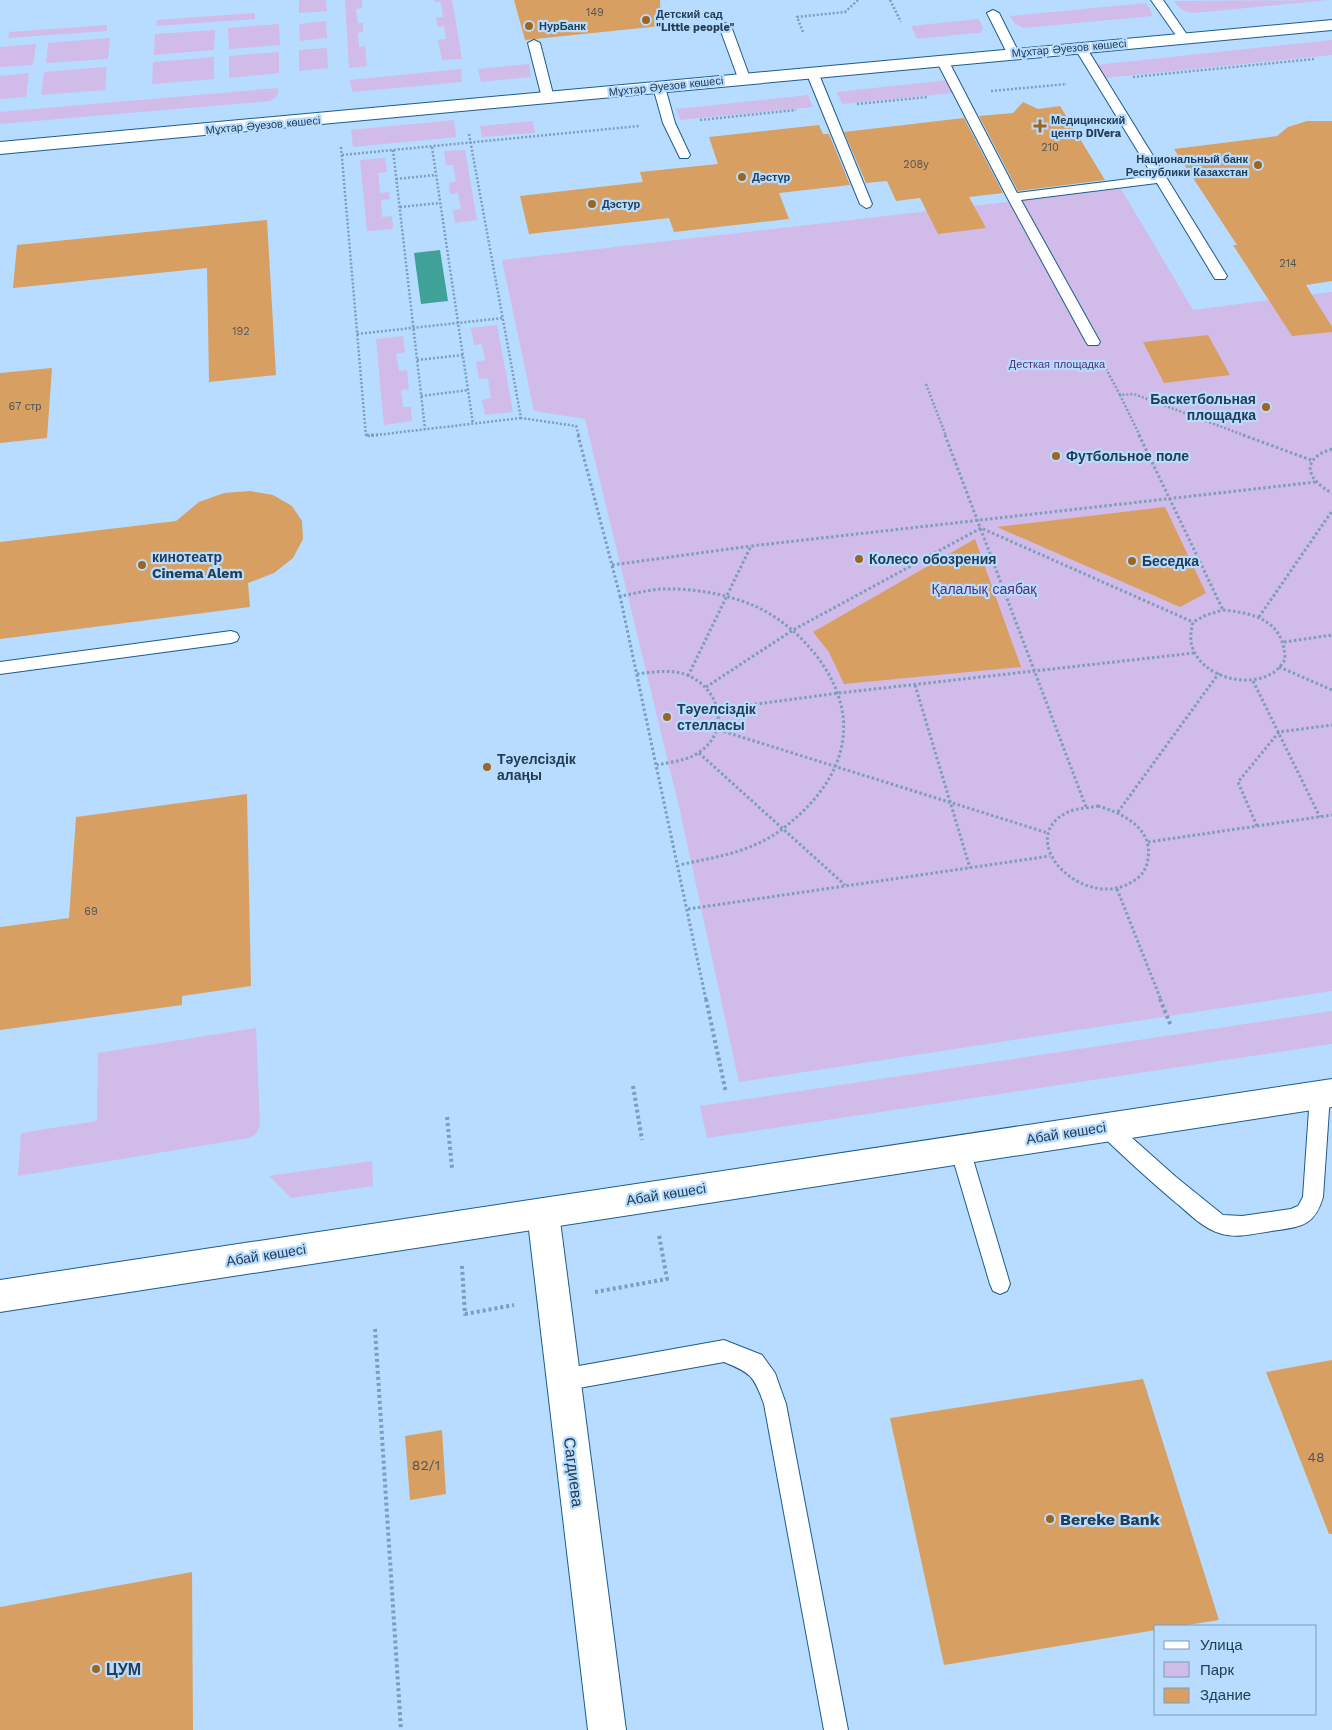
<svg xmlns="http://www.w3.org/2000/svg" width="1332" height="1730" font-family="'Work Sans',sans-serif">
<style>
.green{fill:#d1bbe8}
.water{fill:#3fa198}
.building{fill:#d89f62}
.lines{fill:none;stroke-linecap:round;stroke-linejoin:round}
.lane-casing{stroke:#1c5c8e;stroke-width:2}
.street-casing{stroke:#1c5c8e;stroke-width:2}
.secondary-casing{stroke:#1c5c8e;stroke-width:2}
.path-far2{stroke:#7c9dbb;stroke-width:2.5;stroke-dasharray:2 2;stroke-linecap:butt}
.path-far1{stroke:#7c9dbb;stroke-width:3;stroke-dasharray:2.5 2.5;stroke-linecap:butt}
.path{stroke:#7c9dbb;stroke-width:4;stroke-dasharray:3 3;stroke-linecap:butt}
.lane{fill:#fff;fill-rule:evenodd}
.street{fill:#fff;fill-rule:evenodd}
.secondary{fill:#fff;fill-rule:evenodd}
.poi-dot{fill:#9d6521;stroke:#b7dcff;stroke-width:2}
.labels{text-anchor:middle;stroke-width:4.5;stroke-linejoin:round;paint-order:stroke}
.number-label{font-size:11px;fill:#505658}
.far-poi-label{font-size:11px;font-weight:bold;fill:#233d54;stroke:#b7dcff;text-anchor:start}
.far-street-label{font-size:11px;fill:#233d54;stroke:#b7dcff}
.far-park-label{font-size:11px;fill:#572f77;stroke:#b7dcff}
.poi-label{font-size:14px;font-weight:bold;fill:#233d54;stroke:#b7dcff;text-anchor:start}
.park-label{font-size:14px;fill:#572f77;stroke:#b7dcff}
.street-label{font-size:14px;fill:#233d54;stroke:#b7dcff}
.near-number-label{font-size:14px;fill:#505658}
.near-street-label{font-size:16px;fill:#233d54;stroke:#b7dcff}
.near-poi-label{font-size:16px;font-weight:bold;fill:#233d54;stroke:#b7dcff;text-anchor:start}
</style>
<rect width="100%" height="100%" fill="#b7dcff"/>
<g class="green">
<polygon points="299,0 326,0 327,11 299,13"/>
<polygon points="345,0 362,0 362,8 356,9 358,23 363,23 363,32 358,33 359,47 365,46 367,66 349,68"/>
<polygon points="435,0 452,0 462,59 442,60 438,40 446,39 444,26 438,27 436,18 443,17 441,2 435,2"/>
<path d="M1328 0 1194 13C1184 12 1180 9 1174 1Z"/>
<polygon points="1146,3 1151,11 1152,16 1024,28 1015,24 1010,16"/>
<polygon points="255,13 255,19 156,26 157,20"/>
<polygon points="979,19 983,28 981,33 974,33 917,39 911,26"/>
<polygon points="326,21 327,38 300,41 299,24"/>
<polygon points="279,24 280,45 229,49 228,28"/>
<polygon points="107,25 107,31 8,38 9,32"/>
<polygon points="215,30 214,50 154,55 155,34"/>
<polygon points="110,38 108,59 46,63 48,43"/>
<polygon points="1332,40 1332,55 1104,78 1096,65"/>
<polygon points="36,44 33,65 0,67 0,47"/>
<polygon points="327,48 328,68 299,71 299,50"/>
<polygon points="279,52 279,73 229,78 229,56"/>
<polygon points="214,57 214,79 152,84 153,62"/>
<polygon points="529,64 531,77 481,82 478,69"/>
<polygon points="107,67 105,90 41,95 44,72"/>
<polygon points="461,69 462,82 352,92 350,80"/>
<polygon points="29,73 26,97 0,99 0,76"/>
<polygon points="948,80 954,93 842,104 837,92"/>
<path d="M278 88C279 95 276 98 270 101L0 124V112Z"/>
<polygon points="808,95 813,107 680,120 676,109"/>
<polygon points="454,120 456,137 353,147 351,130"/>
<polygon points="533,121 535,133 482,137 480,126"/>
<polygon points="465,150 477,220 455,223 453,210 461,209 458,193 450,194 449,183 456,181 453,165 446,165 444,151"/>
<polygon points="385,158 387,172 378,173 380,193 389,192 390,199 381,200 382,217 392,216 393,229 367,231 360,160"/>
<polygon points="1121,189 1193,310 1332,292 1332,991 739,1082 680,811 585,419 534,411 502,260"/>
<polygon points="497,325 513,412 485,415 482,400 491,398 488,378 479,379 476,362 485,360 482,344 474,345 471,328"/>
<polygon points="403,336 405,352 396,354 399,371 407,370 409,389 401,390 403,407 411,407 412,421 384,425 376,339"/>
<polygon points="1332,1011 1332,1044 707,1138 700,1106"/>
<polygon points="256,1028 260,1125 256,1134 249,1138 18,1176 21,1133 97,1121 98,1053"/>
<polygon points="372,1161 373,1186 291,1198 269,1176"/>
</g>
<polygon class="water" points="440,250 448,301 421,304 414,253"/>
<g class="building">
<polygon points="514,0 660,0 661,26 525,40"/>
<polygon points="1023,102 1038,109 1060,106 1105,180 1018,191 979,116 1013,113"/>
<polygon points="964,118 1003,193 969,197 986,228 938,234 920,198 896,201 887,181 866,183 844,132"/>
<polygon points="1307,121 1332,121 1332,281 1306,285 1332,327 1332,332 1292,336 1233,245 1237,245 1174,149 1277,136 1288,127"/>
<polygon points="819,125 823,134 829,134 850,185 779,193 789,219 674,232 669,218 529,234 520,196 643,182 640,172 718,164 709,137"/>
<polygon points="267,220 276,375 209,382 207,268 13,288 17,245"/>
<polygon points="1208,335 1230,375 1164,383 1143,342"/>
<polygon points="52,368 47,438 0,443 0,373"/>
<polygon points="250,491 273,495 292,506 302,521 303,539 293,558 274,573 248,583 250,607 0,639 0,542 176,521 199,502 224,493"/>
<polygon points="1165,507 1206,593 1180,607 997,527"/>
<polygon points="975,539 1021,667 844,684 829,652 813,632"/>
<polygon points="247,794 251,986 182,996 182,1005 0,1030 0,927 69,918 76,817"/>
<polygon points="1332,1360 1332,1534 1329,1534 1266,1372"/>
<polygon points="1143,1379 1219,1620 1181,1626 1156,1626 1156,1630 944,1665 890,1418"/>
<polygon points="442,1430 446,1494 410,1500 405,1436"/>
<polygon points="192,1572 193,1730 0,1730 0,1607"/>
</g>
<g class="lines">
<defs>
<g id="lane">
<polygon points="1151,0 1163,0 1190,39 1188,41 1180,41"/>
<polygon points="993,10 999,13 1019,53 1017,55 1009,55 1007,53 987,13"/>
<polygon points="725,23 731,26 750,78 748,80 744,81 738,78 719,26"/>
<polygon points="534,40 540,43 554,98 552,100 548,102 542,98 528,43"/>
<polygon points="1080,44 1086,47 1227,276 1225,279 1215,279 1157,183 1021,200 1100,342 1098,345 1088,345 1086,342 1007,197 936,60 942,57 948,60 1017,193 1153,176 1074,47"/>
<polygon points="812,69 818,72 872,204 870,207 866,208 860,204 806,72"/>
<polygon points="659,83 665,87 675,123 690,155 688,158 680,158 663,123 653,87"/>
<polygon points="231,631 237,633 239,637 237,641 231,643 0,674 0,662"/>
<path d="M1320 1086 1327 1089 1330 1095 1323 1197C1315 1224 1304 1226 1279 1230 1260 1232 1240 1239 1222 1234 1203 1229 1190 1214 1175 1202 1149 1180 1124 1157 1099 1133L1096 1127 1099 1121 1106 1118 1113 1121 1176 1177 1223 1215 1242 1216 1291 1209 1298 1206 1303 1197 1310 1095 1313 1089Z"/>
<polygon points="960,1140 967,1143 970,1149 1010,1284 1007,1291 1000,1294 993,1291 990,1284 950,1149 953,1143"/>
<path d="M724 1340 762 1355 775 1373 786 1404 848 1730H824L764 1404C754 1376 751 1373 724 1362L562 1391 554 1388 551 1380 554 1372 562 1369Z"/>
</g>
<polygon id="street" points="543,1198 554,1202 559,1213 626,1730 588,1730 527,1213 532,1202"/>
<g id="secondary">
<polygon points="1332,20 1332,30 0,154 0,142"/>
<polygon points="1332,1079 1332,1107 0,1312 0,1280"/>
</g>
</defs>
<use href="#lane" class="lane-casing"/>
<use href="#street" class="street-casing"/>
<use href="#secondary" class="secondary-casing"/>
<g class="path-far2">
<polyline points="890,0 901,22"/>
<polyline points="803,32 797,17 845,12 858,0"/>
<polyline points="1133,77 1314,59"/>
<polyline points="991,91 1067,84"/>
<polyline points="857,104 928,97"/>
<polyline points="700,120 796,110"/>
<polyline points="469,134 521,418 576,426 579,436"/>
<polyline points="341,147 366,436"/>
<polyline points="432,147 473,424"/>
<polyline points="393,150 425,429"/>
<polyline points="342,155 639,126"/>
<polyline points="396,179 436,175"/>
<polyline points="400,207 440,203"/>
<polyline points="357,334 503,318"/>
<polyline points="417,360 463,355"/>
<polyline points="1104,365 1120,395"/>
<polyline points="926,384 946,436"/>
<polyline points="421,396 468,390"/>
<polyline points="368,436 521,418"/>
<polyline points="1140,436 1120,395 1134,394 1246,436"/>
</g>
<g class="path-far1">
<polyline points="366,435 378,435"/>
<path d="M578 435 620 596C634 594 647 590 661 589 693 588 728 594 757 607 780 618 800 635 815 654 860 711 850 768 799 815 787 826 774 836 759 843 734 855 706 859 679 865"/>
<polyline points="945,435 1086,807"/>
<polyline points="1139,435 1223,610"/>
<polyline points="1243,435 1311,460"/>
<path d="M1332 449C1300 459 1306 479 1332 493"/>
<polyline points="612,565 751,546"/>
<polyline points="620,596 706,1000"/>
<path d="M1223 610C1256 613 1285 622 1285 660 1281 665 1277 671 1271 674 1246 688 1204 677 1193 649 1189 640 1191 631 1193 622L1206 615Z"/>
<polyline points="1259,617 1332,511"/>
<polyline points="1284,642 1332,635"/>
<polyline points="1279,667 1332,690"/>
<path d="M637 674C653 672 671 669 687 675 721 689 731 732 698 753 686 761 670 762 657 765"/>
<polyline points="688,676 751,546 1316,482"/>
<polyline points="1253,681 1320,817"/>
<polyline points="915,685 970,868"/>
<polyline points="706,687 793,630 981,528 1193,622"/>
<polyline points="720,709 839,693 1194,653"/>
<polyline points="719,730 1048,833"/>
<polyline points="699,753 845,885"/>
<path d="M1098 806C1122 813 1153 828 1148 858 1147 867 1143 875 1135 880 1085 915 1011 839 1068 812 1077 808 1089 808 1098 806Z"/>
<polyline points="1118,812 1219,673"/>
<polyline points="1257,826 1238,782 1279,732 1332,725"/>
<polyline points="1148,842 1332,815"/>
<polyline points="1117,889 1161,1000"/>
<polyline points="688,909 1050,856"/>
</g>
<g class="path">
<polyline points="706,999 726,1093"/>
<polyline points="1160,999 1171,1026"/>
<polyline points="633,1086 642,1140"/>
<polyline points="447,1117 452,1168"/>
<polyline points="462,1266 465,1314 514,1305"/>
<polyline points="595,1292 667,1279 659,1235"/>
<polyline points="375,1329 401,1730"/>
</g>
<use href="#lane" class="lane"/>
<use href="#street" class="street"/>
<use href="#secondary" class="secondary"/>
</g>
<g class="poi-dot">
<circle cx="646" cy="20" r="5"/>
<circle cx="529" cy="26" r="5"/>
<path d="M1037.5 118.5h5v5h5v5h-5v5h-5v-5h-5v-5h5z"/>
<circle cx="1258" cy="165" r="5"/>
<circle cx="742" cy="177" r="5"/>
<circle cx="592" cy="204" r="5"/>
<circle cx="1266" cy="407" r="5"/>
<circle cx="1056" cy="456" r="5"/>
<circle cx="859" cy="559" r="5"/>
<circle cx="1132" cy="561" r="5"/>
<circle cx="142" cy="565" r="5"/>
<circle cx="667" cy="717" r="5"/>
<circle cx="487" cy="767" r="5"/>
<circle cx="1050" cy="1519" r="5"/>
<circle cx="96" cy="1669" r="5"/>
</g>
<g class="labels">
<g class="number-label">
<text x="595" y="16">149</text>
<text x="1050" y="151">210</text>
<text x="916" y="168">208у</text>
<text x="1288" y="267">214</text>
<text x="241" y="335">192</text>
<text x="25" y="410">67 стр</text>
<text x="91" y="915">69</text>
</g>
<g class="far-poi-label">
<text x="656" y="18">Детский сад<tspan x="656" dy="13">"Little people"</tspan></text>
<text x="539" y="30">НурБанк</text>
<text x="1051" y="124">Медицинский<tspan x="1051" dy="13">центр DiVera</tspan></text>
<text x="1248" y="163" text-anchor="end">Национальный банк<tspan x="1248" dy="13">Республики Казахстан</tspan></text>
<text x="752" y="181">Дәстүр</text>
<text x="602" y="208">Дэстур</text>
</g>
<g class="far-street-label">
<text transform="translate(1069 48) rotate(-5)" y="4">Мұхтар Әуезов көшесі</text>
<text transform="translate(666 86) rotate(-6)" y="4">Мұхтар Әуезов көшесі</text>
<text transform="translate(263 125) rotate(-5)" y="4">Мұхтар Әуезов көшесі</text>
</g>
<g class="far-park-label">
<text x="1057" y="368">Десткая площадка</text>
</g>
<g class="poi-label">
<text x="1256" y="404" text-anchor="end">Баскетбольная<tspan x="1256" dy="16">площадка</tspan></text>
<text x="1066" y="461">Футбольное поле</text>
<text x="152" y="562">кинотеатр<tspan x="152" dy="16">Cinema Alem</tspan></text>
<text x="869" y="564">Колесо обозрения</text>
<text x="1142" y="566">Беседка</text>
<text x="677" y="714">Тәуелсіздік<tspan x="677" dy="16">стелласы</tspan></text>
<text x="497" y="764">Тәуелсіздік<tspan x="497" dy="16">алаңы</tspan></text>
</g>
<g class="park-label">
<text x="984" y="594">Қалалық саябақ</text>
</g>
<g class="street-label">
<text transform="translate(1066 1133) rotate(-9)" y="5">Абай көшесі</text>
<text transform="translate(666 1194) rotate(-9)" y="5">Абай көшесі</text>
<text transform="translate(266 1255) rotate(-9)" y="5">Абай көшесі</text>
</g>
<g class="near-number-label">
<text x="1316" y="1462">48</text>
<text x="426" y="1470">82/1</text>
</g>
<g class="near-street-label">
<text transform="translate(574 1472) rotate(83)" y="6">Сагдиева</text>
</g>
<g class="near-poi-label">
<text x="1060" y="1525">Bereke Bank</text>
<text x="106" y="1675">ЦУМ</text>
</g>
</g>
<rect x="1154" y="1625" width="162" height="90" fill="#b7dcff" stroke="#7c9cbb"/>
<rect x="1164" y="1641" width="25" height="8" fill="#ffffff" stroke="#7c9cbb"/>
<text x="1200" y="1650" font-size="15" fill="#233d54">Улица</text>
<rect x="1164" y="1662" width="25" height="15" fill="#d1bbe8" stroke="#7c9cbb"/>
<text x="1200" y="1675" font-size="15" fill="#233d54">Парк</text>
<rect x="1164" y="1688" width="25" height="15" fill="#d89f62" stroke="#7c9cbb"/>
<text x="1200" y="1700" font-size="15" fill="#233d54">Здание</text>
</svg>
